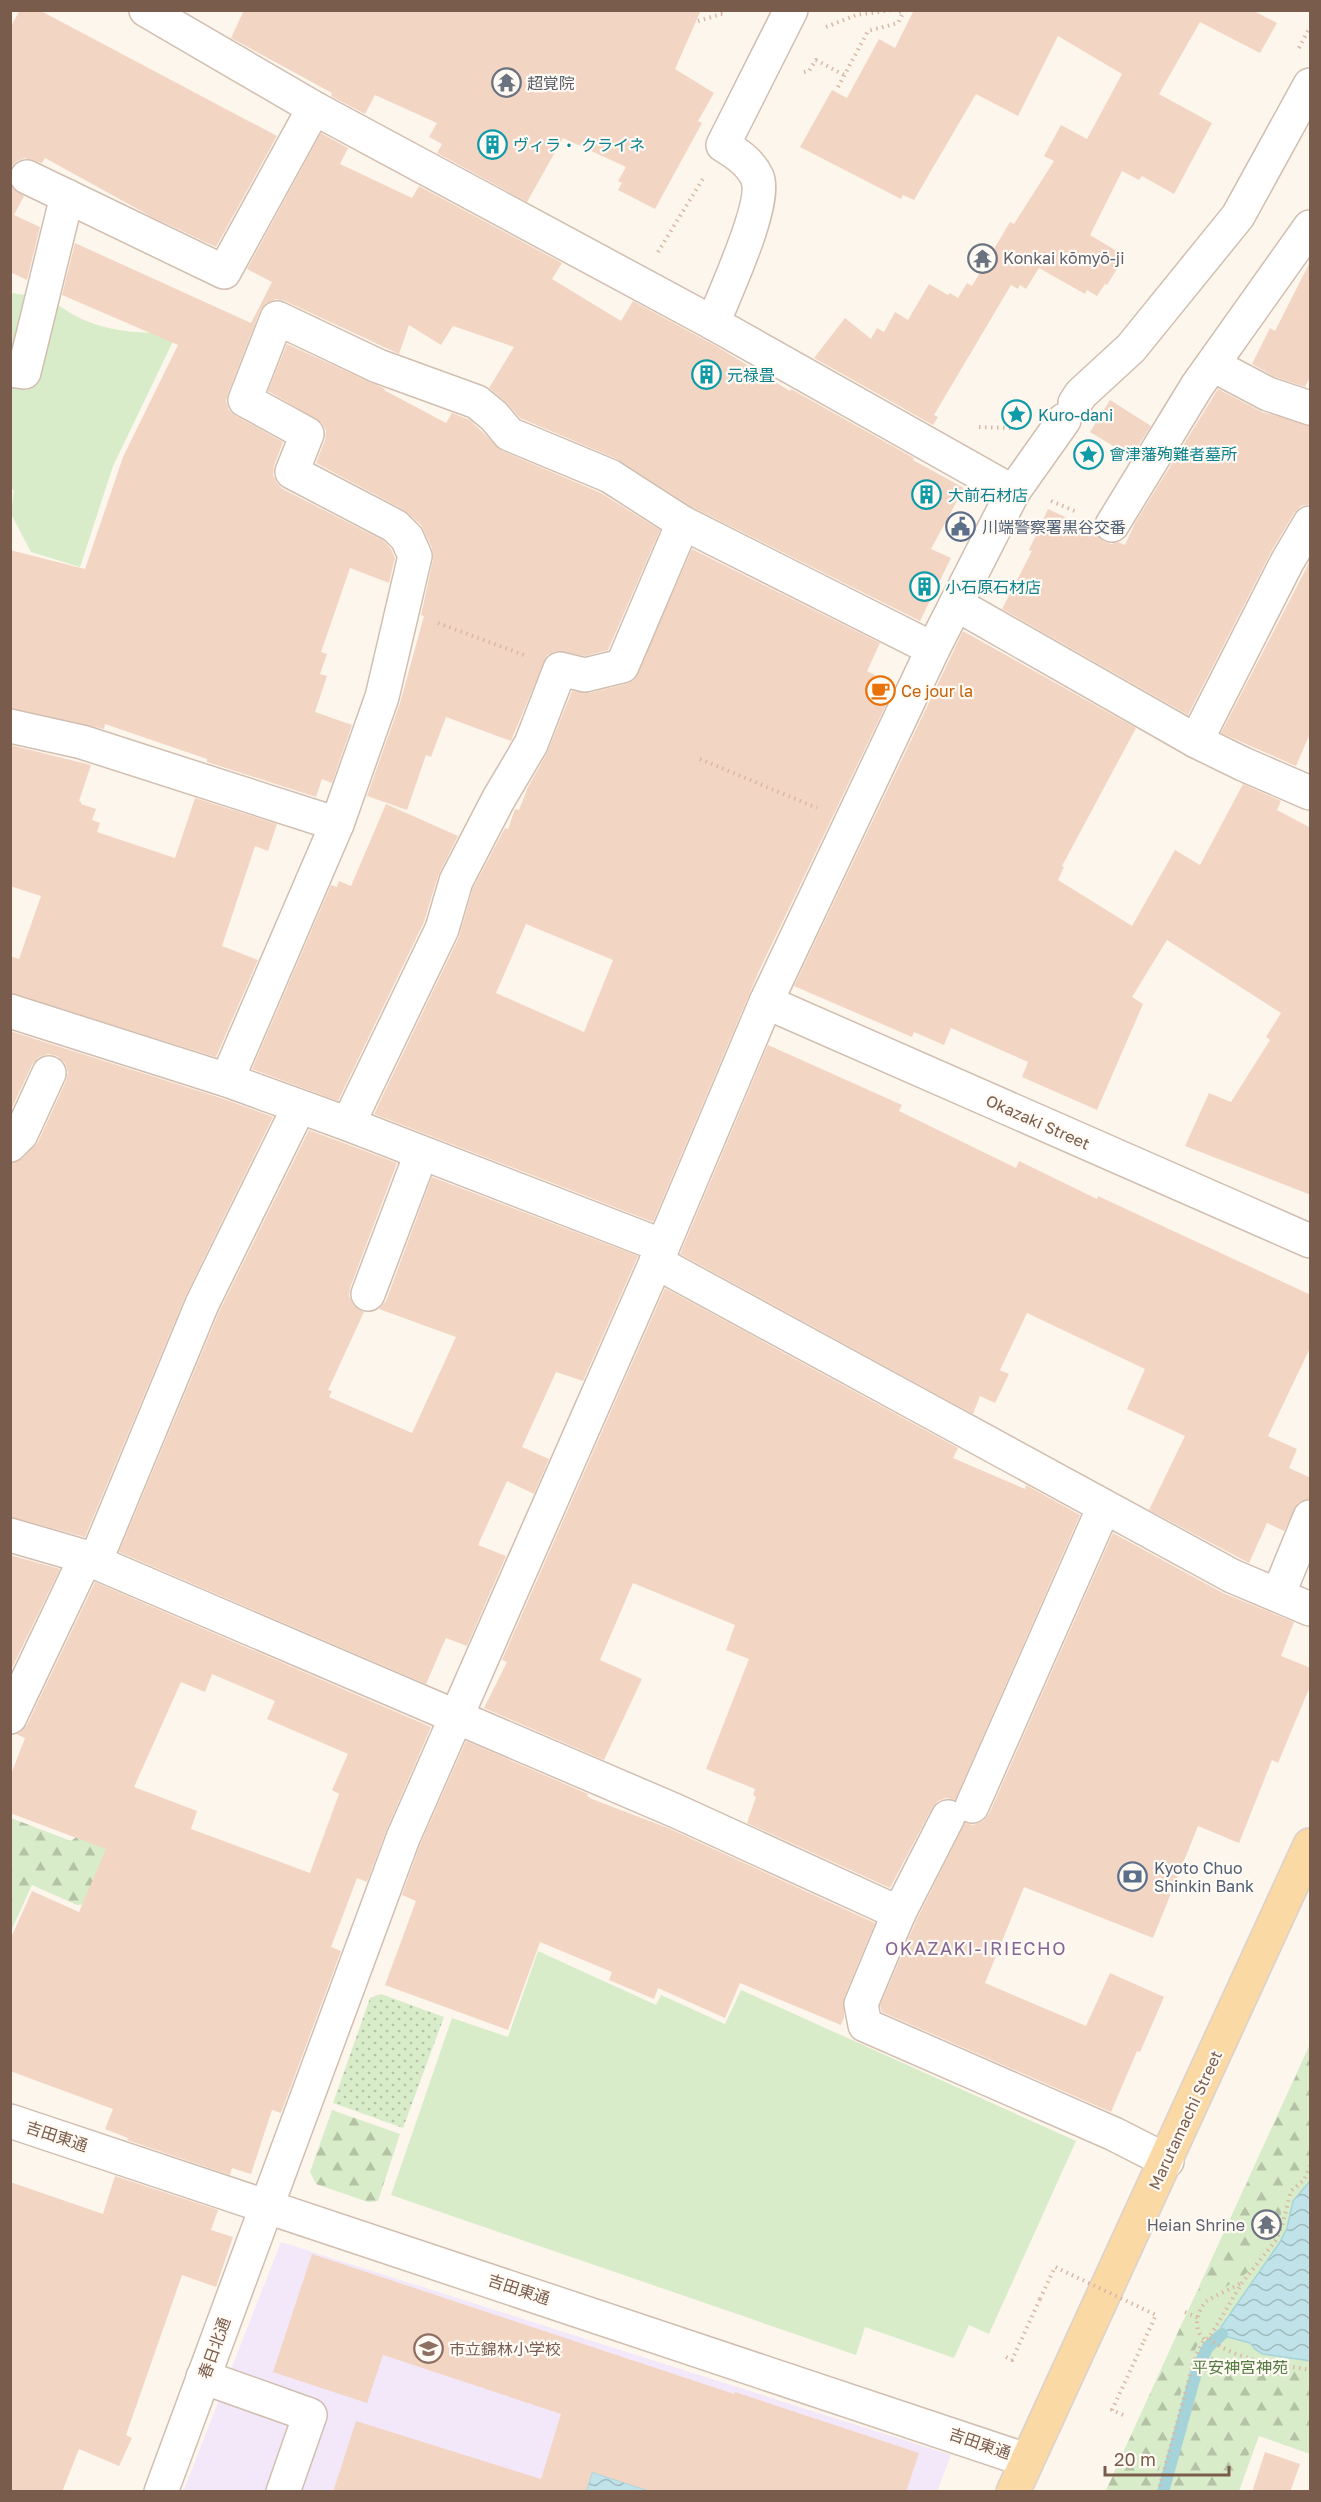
<svg xmlns="http://www.w3.org/2000/svg" width="1321" height="2502" font-family="'Golos Text','Noto Sans JP',sans-serif">
<style>
.education{fill:#f3e8fa}
.green{fill:#d8ecc9}
.forest{fill:url(#forest-firs)}
.garden{fill:url(#garden-dots)}
.water{fill:url(#water-waves);stroke:#a5d3da;stroke-width:1.5}
.lines{fill:none;stroke-linecap:round;stroke-linejoin:round}
.stream{stroke:#a5d3da;stroke-width:12}
.building{fill:#f3d5c3;fill-rule:evenodd}
.minor-casing{stroke:#d1beb0;stroke-width:36}
.major-casing{stroke:#dad1cd;stroke-width:36}
.path{stroke:#d9b8a5;stroke-width:4;stroke-dasharray:1.5 4.5;stroke-linecap:butt}
.minor{stroke:#fff;stroke-width:33}
.major{stroke:#fbd9a5;stroke-width:33}
.path-bridge{stroke:#d9b8a5;stroke-width:4;stroke-dasharray:1.5 4.5;stroke-linecap:butt}
.labels{text-anchor:middle;stroke-width:4.5;stroke-linejoin:round;paint-order:stroke}
.worship-label{font-size:16px;fill:#5b616d;stroke:#fffaf3;text-anchor:start}
.culture-label{font-size:16px;fill:#0d838f;stroke:#fffaf3;text-anchor:start}
.service-label{font-size:16px;fill:#4e5e75;stroke:#fffaf3;text-anchor:start}
.food-label{font-size:16px;fill:#c56008;stroke:#fffaf3;text-anchor:start}
.street-label{font-size:16px;fill:#7a5c4d;stroke:#fffaf3}
.education-label{font-size:16px;fill:#785e54;stroke:#fffaf3;text-anchor:start}
.park-label{font-size:16px;fill:#537a41;stroke:#fffaf3}
.neighbourhood-label{font-size:18px;letter-spacing:1.5px;fill:#846695;stroke:#fffaf3}
</style>
<defs>
<pattern id="forest-firs" width="22" height="20" patternUnits="userSpaceOnUse" patternTransform="scale(1.5)"><rect width="22" height="20" fill="#d8ecc9"/><path d="M5 1l3.5 6h-7zM16 11l3.5 6h-7z" fill="#b4c2a5"/></pattern>
<pattern id="garden-dots" width="8" height="8" patternUnits="userSpaceOnUse" patternTransform="scale(1.5)"><rect width="8" height="8" fill="#d8ecc9"/><path d="M2 2h.1M6 6h.1" fill="none" stroke="#b4c2a5" stroke-width="1.8" stroke-linecap="round"/></pattern>
<pattern id="water-waves" width="16" height="10" patternUnits="userSpaceOnUse" patternTransform="scale(1.5)"><rect width="16" height="10" fill="#bfe3e8"/><path d="M0 5q4-4 8 0t8 0" fill="none" stroke="#a0bbbe"/></pattern>
</defs>
<rect width="100%" height="100%" fill="#fdf6ec"/>
<polygon class="education" points="281,2242 951,2455 937,2492 183,2492"/>
<g class="green">
<path d="M11 293C26 295 42 297 56 304 65 309 74 316 84 320 114 333 145 333 177 333L113 466 80 567 31 552 11 514 14 490 10 488Z"/>
<polygon points="538,1951 656,2005 661,1995 725,2024 741,1990 1076,2141 989,2334 969,2325 954,2358 865,2327 856,2355 391,2195 452,2018 508,2037"/>
<polygon points="1310,2044 1310,2454 1259,2436 1239,2491 1105,2492"/>
</g>
<g class="forest">
<polygon points="11,1818 71,1841 80,1834 123,1850 97,1904 77,1905 32,1885 11,1931"/>
<polygon points="1310,2045 1310,2159 1301,2178 1288,2189 1282,2205 1279,2225 1248,2272 1224,2288 1207,2292 1191,2307"/>
<polygon points="332,2110 400,2134 378,2201 368,2202 316,2184 310,2172"/>
<polygon points="1184,2319 1193,2329 1199,2341 1188,2366 1165,2453 1151,2491 1106,2491"/>
<path d="M1213 2345 1215 2348 1260 2366 1310 2374V2447L1258 2428 1236 2491H1165C1172 2466 1198 2359 1213 2345Z"/>
</g>
<polygon class="garden" points="381,1994 444,2017 403,2128 333,2103 370,1998"/>
<g class="water">
<polygon points="1310,2181 1310,2361 1263,2354 1256,2350 1250,2343 1224,2336 1221,2327 1280,2242 1287,2228 1293,2201"/>
<polygon points="592,2472 653,2492 586,2492"/>
</g>
<g class="lines">
<polyline class="stream" points="1163,2492 1197,2369 1208,2347 1222,2334"/>
</g>
<g class="building">
<polygon points="20,10 39,10 277,136 216,247 152,217 45,158 42,163 25,158 17,161 10,168 10,28"/>
<polygon points="244,10 701,10 675,69 714,93 698,121 702,123 655,209 618,190 622,183 618,181 626,167 563,138 527,202 437,153 442,144 429,137 437,123 375,95 365,114 331,96 332,93 231,38"/>
<polygon points="914,10 1252,10 1277,23 1260,53 1200,22 1159,94 1212,123 1174,194 1142,176 1139,180 1122,171 1090,235 1125,256 1107,285 1105,284 1097,296 1087,290 1085,294 1039,268 1026,289 1020,285 1018,289 1011,285 934,415 938,417 933,425 814,358 845,318 871,339 877,328 884,332 895,312 908,320 929,284 948,295 950,293 958,298 967,283 972,286 1010,222 1014,224 1054,161 1044,156 1061,125 1087,139 1122,74 1058,36 1018,116 976,94 914,200 903,195 901,199 800,147 832,90 847,98 879,39 895,48"/>
<polygon points="321,133 348,148 340,164 412,198 419,186 562,263 552,279 621,321 633,301 716,346 790,391 791,389 914,458 913,460 964,488 931,549 951,558 920,621 692,507 617,459 520,418 506,402 489,388 514,347 453,326 441,345 409,325 399,354 285,301 276,299 266,303 260,311 228,393 226,401 229,410 236,416 283,442 274,466 273,475 277,483 283,489 384,541 391,549 395,558 389,583 350,568 321,652 327,654 320,674 327,676 315,712 352,725 332,783 322,779 316,797 207,762 207,759 105,724 104,729 10,708 10,550 85,569 123,457 178,345 62,295 75,243 251,323 272,282 247,269"/>
<polygon points="10,185 24,196 14,215 40,227 27,280 10,272"/>
<polygon points="1311,260 1311,375 1305,387 1275,377 1252,364 1270,328 1275,331"/>
<polygon points="287,344 385,389 384,390 446,423 452,413 470,420 502,451 601,493 660,530 608,650 585,656 556,651 547,655 511,741 446,717 431,757 426,755 407,810 367,796 400,703 424,616 421,615 433,560 432,548 421,525 404,510 316,463 325,440 326,431 322,423 268,391"/>
<polygon points="1218,389 1262,412 1311,426 1311,504 1301,506 1294,513 1271,552 1188,715 1002,609 1032,551 1029,550 1048,509 1095,531 1103,541 1111,544 1118,542 1125,545 1135,523"/>
<polygon points="1110,400 1151,426 1131,457 1090,432"/>
<path d="M692 549 880 643 867 671 895 686 759 971 653 1222 374 1114 459 937 473 888 505 828 508 829 515 809 519 810 528 787 547 753 572 691 589 693 626 684 634 680ZM526 924 613 960 584 1032 496 993Z"/>
<polygon points="1311,559 1311,731 1296,766 1221,733"/>
<polygon points="963,631 1136,728 1062,866 1064,867 1058,880 1132,926 1175,850 1200,865 1243,784 1281,801 1277,810 1311,828 1311,1195 1185,1146 1209,1093 1231,1102 1270,1040 1266,1037 1281,1013 1167,940 1132,997 1143,1004 1097,1110 1022,1077 1028,1062 951,1028 944,1045 914,1032 912,1037 794,986"/>
<polygon points="10,745 91,765 79,801 81,802 81,804 96,809 92,820 100,823 97,832 175,858 195,798 277,824 268,851 255,846 222,946 258,960 216,1057 10,993 10,956 19,959 41,896 10,886"/>
<polygon points="386,804 458,836 438,876 424,922 338,1101 252,1069 331,885 337,887 339,881 351,886"/>
<polygon points="10,1031 221,1098 273,1117 185,1297 85,1537 10,1517 10,1163 23,1158 38,1142 66,1081 68,1072 65,1063 57,1056 48,1054 39,1057 32,1065 10,1112"/>
<polygon points="768,1045 902,1105 899,1111 1016,1168 1019,1161 1097,1199 1098,1196 1311,1295 1311,1346 1268,1436 1297,1449 1289,1468 1311,1478 1309,1499 1298,1503 1284,1531 1267,1523 1249,1563 1149,1510 1185,1436 1127,1409 1145,1369 1027,1313 1000,1370 1009,1374 995,1403 980,1396 973,1414 680,1254"/>
<polygon points="309,1130 397,1163 350,1288 349,1296 353,1305 364,1312 328,1390 332,1391 329,1397 412,1433 456,1337 379,1309 386,1301 432,1177 638,1256 583,1381 556,1372 522,1447 549,1459 534,1494 507,1481 478,1545 506,1556 467,1646 446,1638 426,1684 119,1552 219,1312"/>
<polygon points="665,1288 958,1448 953,1458 1025,1489 1026,1485 1080,1515 955,1800 946,1798 938,1801 932,1808 890,1888 747,1823 756,1797 753,1795 755,1789 706,1769 749,1659 726,1650 735,1625 633,1583 600,1660 642,1679 604,1760 484,1708 507,1662 502,1660"/>
<polygon points="1113,1533 1223,1593 1294,1622 1281,1656 1311,1668 1311,1684 1278,1763 1272,1760 1239,1843 1198,1826 1153,1938 1024,1887 985,1983 1086,2026 1110,1973 1164,1997 1140,2052 1137,2051 1111,2112 882,2012 880,2006 916,1921 965,1823 973,1825 983,1821 989,1814"/>
<polygon points="10,1555 60,1569 10,1672"/>
<path d="M95 1582 431 1727 386 1831 367 1882 357 1878 331 1947 341 1951 281 2113 272 2110 251 2174 232 2168 230 2175 127 2140 128 2138 105 2129 113 2109 10 2071V1940L32 1891 79 1912 106 1849 10 1813V1777L25 1738 16 1734 27 1725ZM212 1674 275 1701 267 1719 348 1754 332 1790 339 1794 310 1873 191 1829 197 1811 134 1787 181 1682 205 1692Z"/>
<polygon points="466,1741 588,1794 587,1796 592,1799 668,1828 875,1923 844,1997 844,2017 841,2025 740,1983 725,2018 658,1988 654,1999 609,1980 612,1972 540,1942 508,2030 385,1985 416,1901 402,1895 420,1845"/>
<polygon points="115,2176 218,2210 211,2230 233,2237 216,2287 182,2275 126,2435 132,2438 119,2466 79,2449 62,2492 10,2492 10,2182 103,2214"/>
<polygon points="312,2254 734,2394 735,2392 919,2453 906,2492 653,2492 592,2472 586,2492 333,2492 356,2421 541,2479 561,2414 383,2355 367,2403 273,2372"/>
<polygon points="1265,2452 1300,2464 1290,2492 1252,2492"/>
</g>
<g class="lines">
<defs>
<g id="minor">
<polyline points="146,10 314,108 713,323 1013,492"/>
<polyline points="27,177 224,272 314,108"/>
<path d="M713 323C724 295 768 202 757 177 750 162 736 153 723 145L791 10"/>
<polyline points="1213,365 1268,394 1310,408"/>
<polyline points="10,370 24,372 67,196"/>
<polyline points="1075,403 1081,394 1131,348 1238,216 1310,85"/>
<polyline points="1112,525 1197,386 1310,227"/>
<polyline points="956,604 1196,741 1287,562 1310,523"/>
<polyline points="10,726 82,742 337,824"/>
<polyline points="1196,741 1243,764 1310,793"/>
<polyline points="766,1002 1310,1241"/>
<polyline points="10,1011 227,1080 348,1124 663,1246"/>
<polyline points="227,1080 337,824 382,697 415,556 407,538 395,526 292,472 307,434 245,400 277,318 378,366 477,402 494,416 509,434 610,476 683,523 933,649"/>
<polyline points="348,1124 442,929 456,881 498,800 531,744 560,669 585,675 622,666 683,523"/>
<polyline points="10,1145 21,1134 49,1073"/>
<polyline points="656,1262 1232,1576 1310,1609"/>
<polyline points="368,1294 421,1154"/>
<polyline points="10,1535 86,1557 95,1562 202,1304 299,1107"/>
<polyline points="95,1562 676,1811 899,1913 861,2004 865,2025 1114,2134 1167,2161"/>
<polyline points="1278,1595 1310,1517"/>
<polyline points="10,1717 86,1557"/>
<polyline points="972,1806 1104,1507"/>
<polyline points="899,1913 948,1817"/>
<polyline points="10,2121 1026,2460"/>
<polyline points="203,2377 310,2415 283,2492"/>
<polyline points="161,2492 403,1838 663,1246 766,1002 933,649 1013,492 1064,420"/>
</g>
<polyline id="major" points="1013,2492 1310,1845"/>
</defs>
<use href="#minor" class="minor-casing"/>
<use href="#major" class="major-casing"/>
<g class="path">
<polyline points="698,21 721,14 726,15"/>
<polyline points="826,27 856,15 893,10"/>
<polyline points="1299,48 1310,27"/>
<polyline points="804,72 809,71 816,60 844,75"/>
<polyline points="838,87 868,31 898,23 903,13 896,10"/>
<polyline points="658,252 704,177"/>
<polyline points="979,427 1010,428"/>
<polyline points="1051,501 1077,512"/>
<polyline points="438,623 524,655"/>
<polyline points="700,759 817,808"/>
<polyline points="1185,2312 1198,2318"/>
<path d="M1209 2338C1237 2362 1276 2363 1310 2370"/>
<path d="M1204 2339C1193 2330 1196 2311 1207 2301 1212 2297 1233 2288 1241 2283"/>
<polyline points="1006,2357 1012,2360 1040,2299"/>
<polyline points="1123,2415 1112,2410 1143,2343"/>
<polyline points="1158,2492 1195,2357 1204,2340 1209,2338 1242,2283 1276,2240 1282,2226 1291,2191 1304,2180 1310,2166"/>
</g>
<use href="#minor" class="minor"/>
<use href="#major" class="major"/>
<polyline class="path-bridge" points="1040,2299 1055,2267 1156,2315 1143,2343"/>
</g>
<defs>
<symbol id="temple-ring" viewBox="-11 -11 22 22"><circle r="9.5" fill="#fffaf3" stroke="#6b7280" stroke-width="1.5"/><path d="M0-6L5-2H3V0L6.5 2.5H4V6H1.5V3h-3V6H-4V2.5H-6.5L-3 0V-2H-5Z" fill="#6b7280"/></symbol>
<symbol id="building-ring" viewBox="-11 -11 22 22"><circle r="9.5" fill="#fffaf3" stroke="#0f9aa8" stroke-width="1.5"/><path d="M-4-6H4V6H1V3H-1V6H-4ZM-2.5-4.3h1.7v1.8h-1.7ZM.8-4.3h1.7v1.8H.8ZM-2.5-1h1.7V.8h-1.7ZM.8-1h1.7V.8H.8Z" fill="#0f9aa8"/></symbol>
<symbol id="sight-ring" viewBox="-11 -11 22 22"><circle r="9.5" fill="#fffaf3" stroke="#0f9aa8" stroke-width="1.5"/><path d="M0-6L1.8-2.2L6-1.7L2.9 1.2L3.7 5.4L0 3.3L-3.7 5.4L-2.9 1.2L-6-1.7L-1.8-2.2Z" fill="#0f9aa8"/></symbol>
<symbol id="civic-ring" viewBox="-11 -11 22 22"><circle r="9.5" fill="#fffaf3" stroke="#5c6f8a" stroke-width="1.5"/><path d="M-.6-6.5H3V-4.5H.6V-3L4-1V1h2V6H-6V1h2V-1L-.6-3ZM-1.2 2.5V6h2.4V2.5Z" fill="#5c6f8a"/></symbol>
<symbol id="cafe-ring" viewBox="-11 -11 22 22"><circle r="9.5" fill="#fffaf3" stroke="#e8710a" stroke-width="1.5"/><path d="M-5.5-4.5H6V0H3Q3 3.5 0 3.5H-2.5Q-5.5 3.5-5.5 0ZM3-3.2v2h1.7v-2ZM-6 4.5H4V6H-6Z" fill="#e8710a"/></symbol>
<symbol id="bank-ring" viewBox="-11 -11 22 22"><circle r="9.5" fill="#fffaf3" stroke="#5c6f8a" stroke-width="1.5"/><path d="M-6-4H6V4H-6ZM0-2.3a2.3 2.3 0 1 0 0 4.6a2.3 2.3 0 1 0 0-4.6Z" fill="#5c6f8a"/></symbol>
<symbol id="school-ring" viewBox="-11 -11 22 22"><circle r="9.5" fill="#fffaf3" stroke="#8d6e63" stroke-width="1.5"/><path d="M0-5L7-2L0 1L-7-2ZM-4 1L0 2.5L4 1V4Q0 6-4 4Z" fill="#8d6e63"/></symbol>
</defs>
<g fill-rule="evenodd">
<use href="#temple-ring" x="490" y="66" width="33" height="33"/>
<use href="#building-ring" x="476" y="128" width="33" height="33"/>
<use href="#temple-ring" x="966" y="242" width="33" height="33"/>
<use href="#building-ring" x="690" y="358" width="33" height="33"/>
<use href="#sight-ring" x="1000" y="398" width="33" height="33"/>
<use href="#sight-ring" x="1072" y="438" width="33" height="33"/>
<use href="#building-ring" x="910" y="478" width="33" height="33"/>
<use href="#civic-ring" x="944" y="510" width="33" height="33"/>
<use href="#building-ring" x="908" y="570" width="33" height="33"/>
<use href="#cafe-ring" x="864" y="674" width="33" height="33"/>
<use href="#bank-ring" x="1116" y="1860" width="33" height="33"/>
<use href="#temple-ring" x="1250" y="2208" width="33" height="33"/>
<use href="#school-ring" x="412" y="2332" width="33" height="33"/>
</g>
<g class="labels">
<g class="worship-label">
<text x="527" y="89">超覚院</text>
<text x="1003" y="264">Konkai kōmyō-ji</text>
<text x="1245" y="2231" text-anchor="end">Heian Shrine</text>
</g>
<g class="culture-label">
<text x="513" y="151">ヴィラ・ クライネ</text>
<text x="727" y="381">元禄畳</text>
<text x="1038" y="421">Kuro-dani</text>
<text x="1109" y="460">會津藩殉難者墓所</text>
<text x="948" y="501">大前石材店</text>
<text x="945" y="593">小石原石材店</text>
</g>
<g class="service-label">
<text x="982" y="533">川端警察署黒谷交番</text>
<text x="1154" y="1874">Kyoto Chuo<tspan x="1154" dy="18">Shinkin Bank</tspan></text>
</g>
<g class="food-label">
<text x="901" y="697">Ce jour la</text>
</g>
<g class="street-label">
<text transform="translate(1038 1122) rotate(24)" y="6">Okazaki Street</text>
<text transform="translate(1185 2120) rotate(-65)" y="6">Marutamachi Street</text>
<text transform="translate(57 2136) rotate(18)" y="6">吉田東通</text>
<text transform="translate(519 2289) rotate(18)" y="6">吉田東通</text>
<text transform="translate(214 2348) rotate(-70)" y="6">春日北通</text>
<text transform="translate(980 2443) rotate(19)" y="6">吉田東通</text>
</g>
<g class="education-label">
<text x="449" y="2355">市立錦林小学校</text>
</g>
<g class="park-label">
<text x="1240" y="2373">平安神宮神苑</text>
</g>
<g class="neighbourhood-label">
<text x="976" y="1955">OKAZAKI-IRIECHO</text>
</g>
</g>
<rect width="1321" height="2502" fill="none" stroke="#7a5c4d" stroke-width="24"/>
<path d="M1105 2466v9h124v-9" fill="none" stroke="#7a5c4d" stroke-width="3"/>
<text x="1114" y="2466" font-size="18" fill="#7a5c4d" stroke="#fffaf3" stroke-width="4.5" paint-order="stroke">20 m</text>
</svg>
